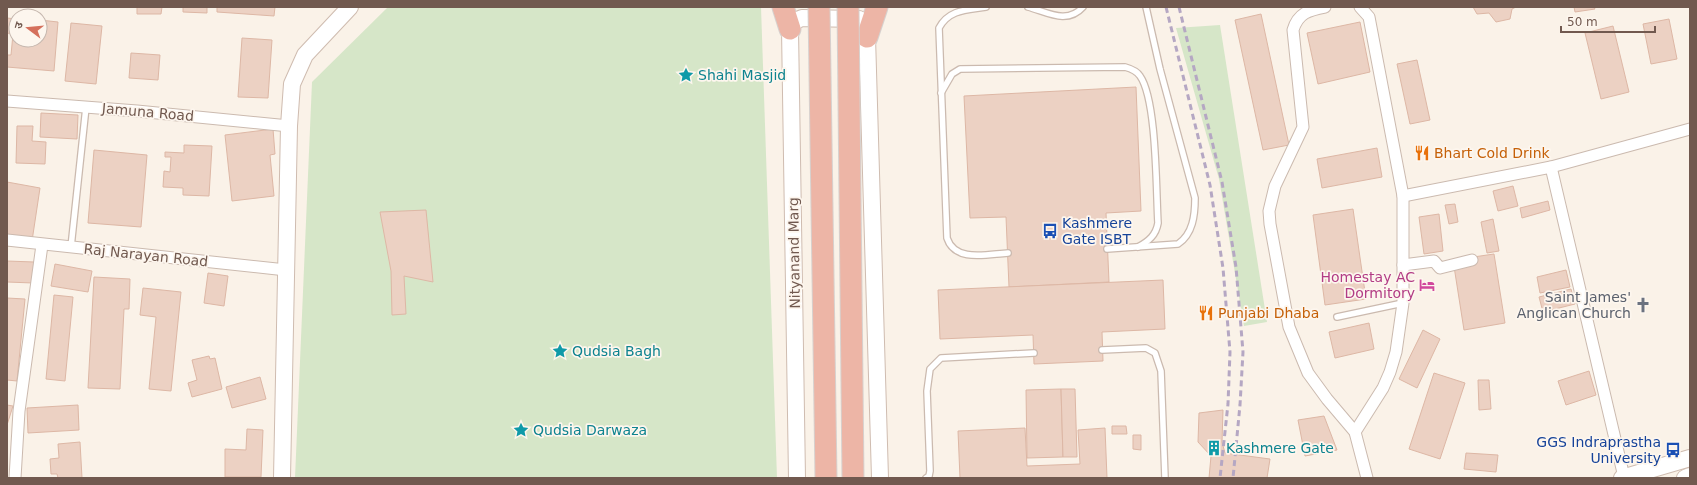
<svg xmlns="http://www.w3.org/2000/svg" width="1697" height="485" font-family="'DejaVu Sans','Noto Sans Devanagari',sans-serif">
<style>
.green{fill:#d6e6c8}
.building{fill:#ecd1c3;stroke:#ddb7a5}
.lines{fill:none;stroke-linecap:round;stroke-linejoin:round}
.lane-casing{stroke:#cbbaaf;stroke-width:8}
.street-casing{stroke:#cbbaaf;stroke-width:13}
.secondary-casing{stroke:#cfbcb0;stroke-width:18}
.highway-casing{stroke:#d7d1ce;stroke-width:23}
.lane{stroke:#fff;stroke-width:5.5}
.street{stroke:#fff;stroke-width:11}
.secondary{stroke:#fff;stroke-width:16}
.highway{stroke:#edb5a6;stroke-width:21}
.rail{stroke:#b5a7c3;stroke-width:3;stroke-dasharray:6 4;stroke-linecap:butt}
.highway-bridge-casing{stroke:#d7d1ce;stroke-width:23;stroke-linecap:butt}
.highway-bridge{stroke:#edb5a6;stroke-width:21}
.labels{text-anchor:middle;stroke-width:3.5;stroke-linejoin:round;paint-order:stroke}
.culture-label{font-size:14px;fill:#0d838f;stroke:#fdf6ee;text-anchor:start}
.street-label{font-size:14px;fill:#71594f;stroke:#fdf6ee}
.food-label{font-size:14px;fill:#c56008;stroke:#fdf6ee;text-anchor:start}
.transit-label{font-size:14px;fill:#164399;stroke:#fdf6ee;text-anchor:start}
.hotel-label{font-size:14px;fill:#b23c85;stroke:#fdf6ee;text-anchor:end}
.worship-label{font-size:14px;fill:#5b616d;stroke:#fdf6ee;text-anchor:end}
</style>
<rect width="100%" height="100%" fill="#faf2e8"/>
<g class="green">
<polygon points="388,7 761,7 777,478 295,478 312,82"/>
<polygon points="1220,25 1267,322 1244,326 1219,179 1176,28"/>
</g>
<g class="building">
<polygon points="137,7 162,7 161,14 137,14"/>
<polygon points="183,7 207,7 207,13 183,12"/>
<polygon points="217,7 275,7 274,16 217,12"/>
<polygon points="1473,7 1516,7 1512,9 1510,19 1496,22 1489,13 1477,14"/>
<polygon points="1574,7 1594,7 1595,9 1575,12"/>
<polygon points="1261,14 1289,145 1263,150 1235,20"/>
<polygon points="7,18 16,19 16,40 40,40 40,20 58,22 54,71 7,67 7,55 11,55 13,34 7,33"/>
<polygon points="1669,19 1677,59 1651,64 1643,24"/>
<polygon points="1360,22 1370,72 1318,84 1307,33"/>
<polygon points="71,23 102,26 96,84 65,81"/>
<polygon points="1613,26 1629,92 1601,99 1585,33"/>
<polygon points="242,38 272,40 268,98 238,97"/>
<polygon points="131,53 160,55 158,80 129,78"/>
<polygon points="1417,60 1430,120 1410,124 1397,64"/>
<polygon points="1136,87 1141,211 1106,213 1109,282 1009,287 1006,217 970,218 964,96"/>
<polygon points="41,113 78,115 77,139 40,137"/>
<polygon points="17,126 33,126 32,141 46,142 45,164 16,163"/>
<polygon points="273,129 275,154 270,155 274,196 232,201 225,135"/>
<polygon points="184,145 212,146 209,196 183,195 183,188 163,187 164,171 170,172 171,157 165,157 165,152 184,153"/>
<polygon points="1377,148 1382,177 1322,188 1317,159"/>
<polygon points="94,150 147,155 141,227 88,223"/>
<polygon points="7,182 40,188 32,241 7,237"/>
<polygon points="1513,186 1518,206 1498,211 1493,191"/>
<polygon points="1548,201 1550,210 1522,218 1520,208"/>
<polygon points="1455,204 1458,222 1449,224 1445,205"/>
<polygon points="1353,209 1366,299 1325,305 1313,215"/>
<polygon points="426,210 433,282 404,276 406,314 392,315 391,271 380,212"/>
<polygon points="1439,214 1443,251 1424,254 1419,217"/>
<polygon points="1493,219 1499,251 1487,253 1481,222"/>
<polygon points="1494,254 1505,323 1464,330 1453,260"/>
<polygon points="7,261 34,262 33,283 7,282"/>
<polygon points="55,264 92,271 88,292 51,286"/>
<polygon points="1566,270 1570,287 1540,293 1537,277"/>
<polygon points="208,273 228,276 224,306 204,303"/>
<polygon points="94,277 130,279 129,309 124,309 120,389 88,388"/>
<polygon points="1163,280 1165,329 1102,332 1103,361 1034,364 1033,335 940,339 938,290"/>
<polygon points="143,288 181,292 171,391 149,389 156,317 140,315"/>
<polygon points="1571,289 1575,304 1543,312 1539,297"/>
<polygon points="54,295 73,297 65,381 46,379"/>
<polygon points="7,298 25,299 17,381 7,380"/>
<polygon points="1369,323 1374,349 1335,358 1329,332"/>
<polygon points="1423,330 1440,339 1417,388 1399,379"/>
<polygon points="209,356 210,359 215,358 222,389 192,397 188,383 197,380 192,360"/>
<polygon points="1589,371 1596,395 1566,405 1558,381"/>
<polygon points="1434,373 1465,383 1440,459 1409,449"/>
<polygon points="260,377 266,399 232,408 226,387"/>
<polygon points="1478,380 1489,380 1491,409 1479,410"/>
<polygon points="1061,389 1063,457 1027,458 1026,390"/>
<polygon points="1061,389 1075,389 1077,457 1063,457"/>
<polygon points="7,405 13,406 7,425"/>
<polygon points="78,405 79,430 28,433 27,408"/>
<polygon points="1223,410 1222,442 1225,453 1270,459 1267,478 1209,478 1211,456 1198,442 1199,413"/>
<polygon points="1324,416 1337,450 1305,456 1298,420"/>
<polygon points="1112,426 1126,426 1127,434 1112,434"/>
<polygon points="1025,428 1027,466 1080,464 1078,430 1105,428 1107,478 960,478 958,431"/>
<polygon points="247,429 263,430 261,477 225,477 225,449 246,450"/>
<polygon points="1133,435 1141,435 1141,450 1133,449"/>
<polygon points="80,442 82,478 58,478 57,474 51,474 50,459 59,458 58,444"/>
<polygon points="1466,453 1498,455 1496,472 1464,469"/>
</g>
<g class="lines">
<defs>
<g id="lane">
<path d="M986 7C968 10 949 9 939 28L947 238C955 263 988 254 1008 253"/>
<path d="M1028 7C1047 12 1067 25 1083 7"/>
<path d="M941 93 952 74 960 69 1125 67C1132 69 1137 71 1140 76 1157 100 1156 191 1158 223 1156 235 1149 241 1138 247"/>
<polyline points="71,247 86,107"/>
<path d="M1107 249 1178 244C1193 234 1195 215 1195 198L1160 69 1146 7"/>
<polyline points="1337,317 1403,303"/>
<polyline points="1102,350 1146,348 1155,353 1161,371 1165,478"/>
<polyline points="926,478 929,476 930,471 927,391 930,369 941,358 1034,353"/>
</g>
<g id="street">
<path d="M1325 7C1309 10 1298 13 1293 30L1303 127 1275 186 1269 211 1270 224 1289 327 1308 373 1327 399 1355 432 1367 478"/>
<polyline points="7,101 137,111 289,126"/>
<polyline points="1551,167 1624,477"/>
<polyline points="1403,196 1551,167 1690,129"/>
<polyline points="7,240 286,270"/>
<polyline points="1403,265 1434,261 1440,268 1472,260"/>
<polyline points="1355,432 1383,388 1390,372 1396,352 1403,303 1403,196 1369,17 1360,7"/>
<polyline points="15,478 19,411 42,245"/>
</g>
<g id="secondary">
<polyline points="282,478 289,126 292,84 305,55 350,7"/>
<polyline points="797,478 790,29 795,21 802,18 859,19 865,23 867,37 880,478"/>
<polyline points="1622,478 1690,458"/>
<polyline points="1685,478 1690,476"/>
</g>
<g id="highway">
<polyline points="783,7 790,29"/>
<polyline points="867,37 877,7"/>
</g>
</defs>
<use href="#lane" class="lane-casing"/>
<use href="#street" class="street-casing"/>
<use href="#secondary" class="secondary-casing"/>
<use href="#highway" class="highway-casing"/>
<use href="#lane" class="lane"/>
<use href="#street" class="street"/>
<use href="#secondary" class="secondary"/>
<use href="#highway" class="highway"/>
<g class="rail">
<polyline points="1166,7 1210,185 1223,268 1230,352 1228,404 1220,478"/>
<polyline points="1179,7 1222,182 1236,267 1243,352 1240,405 1233,478"/>
</g>
<defs>
<g id="highway-bridge">
<polyline points="819,7 826,478"/>
<polyline points="848,7 853,478"/>
</g>
</defs>
<use href="#highway-bridge" class="highway-bridge-casing"/>
<use href="#highway-bridge" class="highway-bridge"/>
</g>
<defs>
<symbol id="sight-bare" viewBox="-9 -9 18 18"><path d="M0-6L1.8-2.2L6-1.7L2.9 1.2L3.7 5.4L0 3.3L-3.7 5.4L-2.9 1.2L-6-1.7L-1.8-2.2Z" fill="#0f9aa8" stroke="#fdf6ee" stroke-width="2.5" paint-order="stroke"/></symbol>
<symbol id="restaurant-bare" viewBox="-9 -9 18 18"><path d="M-5-6h1v4h1v-4h1v4h1v-4h1v5L-1.5 .5V6h-2V.5L-5-1ZM5-6V6H3V1.5H1.5Q1.5-4 5-6Z" fill="#e8710a" stroke="#fdf6ee" stroke-width="2.5" paint-order="stroke"/></symbol>
<symbol id="bus-bare" viewBox="-9 -9 18 18"><path d="M-5-6H5V4H4V6H2V4H-2V6H-4V4H-5ZM-3.5-4V0h7V-4ZM-3.5 1.2v1.5H-2V1.2ZM2 1.2v1.5H3.5V1.2Z" fill="#1a4fb4" stroke="#fdf6ee" stroke-width="2.5" paint-order="stroke"/></symbol>
<symbol id="hotel-bare" viewBox="-9 -9 18 18"><path d="M-6-4.5h1.5V1H6V5H4.5V3h-9V5H-6ZM-4 0a1.8 1.8 0 1 1 3.6 0ZM.5 0V-2.5h3Q6-2.5 6 0Z" fill="#d1479c" stroke="#fdf6ee" stroke-width="2.5" paint-order="stroke"/></symbol>
<symbol id="church-bare" viewBox="-9 -9 18 18"><path d="M-1.2-6h2.4v3.5h3.3v2.4h-3.3V6h-2.4V-.1h-3.3v-2.4h3.3Z" fill="#6b7280" stroke="#fdf6ee" stroke-width="2.5" paint-order="stroke"/></symbol>
<symbol id="building-bare" viewBox="-9 -9 18 18"><path d="M-4-6H4V6H1V3H-1V6H-4ZM-2.5-4.3h1.7v1.8h-1.7ZM.8-4.3h1.7v1.8H.8ZM-2.5-1h1.7V.8h-1.7ZM.8-1h1.7V.8H.8Z" fill="#0f9aa8" stroke="#fdf6ee" stroke-width="2.5" paint-order="stroke"/></symbol>
</defs>
<g fill-rule="evenodd">
<use href="#sight-bare" x="675" y="64" width="22" height="22"/>
<use href="#restaurant-bare" x="1411" y="142" width="22" height="22"/>
<use href="#bus-bare" x="1039" y="220" width="22" height="22"/>
<use href="#hotel-bare" x="1416" y="274" width="22" height="22"/>
<use href="#church-bare" x="1632" y="294" width="22" height="22"/>
<use href="#restaurant-bare" x="1195" y="302" width="22" height="22"/>
<use href="#sight-bare" x="549" y="340" width="22" height="22"/>
<use href="#sight-bare" x="510" y="419" width="22" height="22"/>
<use href="#building-bare" x="1203" y="437" width="22" height="22"/>
<use href="#bus-bare" x="1662" y="439" width="22" height="22"/>
</g>
<g class="labels">
<g class="culture-label">
<text x="698" y="80">Shahi Masjid</text>
<text x="572" y="356">Qudsia Bagh</text>
<text x="533" y="435">Qudsia Darwaza</text>
<text x="1226" y="453">Kashmere Gate</text>
</g>
<g class="street-label">
<text transform="translate(148 112) rotate(5)" y="5">Jamuna Road</text>
<text transform="translate(794 253) rotate(-91)" y="5">Nityanand Marg</text>
<text transform="translate(146 255) rotate(6)" y="5">Raj Narayan Road</text>
</g>
<g class="food-label">
<text x="1434" y="158">Bhart Cold Drink</text>
<text x="1218" y="318">Punjabi Dhaba</text>
</g>
<g class="transit-label">
<text x="1062" y="228">Kashmere<tspan x="1062" dy="16">Gate ISBT</tspan></text>
<text x="1661" y="447" text-anchor="end">GGS Indraprastha<tspan x="1661" dy="16">University</tspan></text>
</g>
<g class="hotel-label">
<text x="1415" y="282">Homestay AC<tspan x="1415" dy="16">Dormitory</tspan></text>
</g>
<g class="worship-label">
<text x="1631" y="302">Saint James'<tspan x="1631" dy="16">Anglican Church</tspan></text>
</g>
</g>
<rect width="1697" height="485" fill="none" stroke="#71594f" stroke-width="16"/>
<g transform="translate(28 28) rotate(286)"><circle r="19" fill="#fdf6ee" stroke="#c5b7ae"/>
<path d="M0-3L7 15L0 10L-7 15Z" fill="#d5705c"/>
<text y="-6" font-size="11" font-weight="bold" text-anchor="middle" fill="#71594f">उ</text>
</g>
<path d="M1561 26v6h94v-6" fill="none" stroke="#71594f" stroke-width="2"/>
<text x="1567" y="26" font-size="12" fill="#71594f" stroke="#fdf6ee" stroke-width="3" paint-order="stroke">50 m</text>
</svg>
